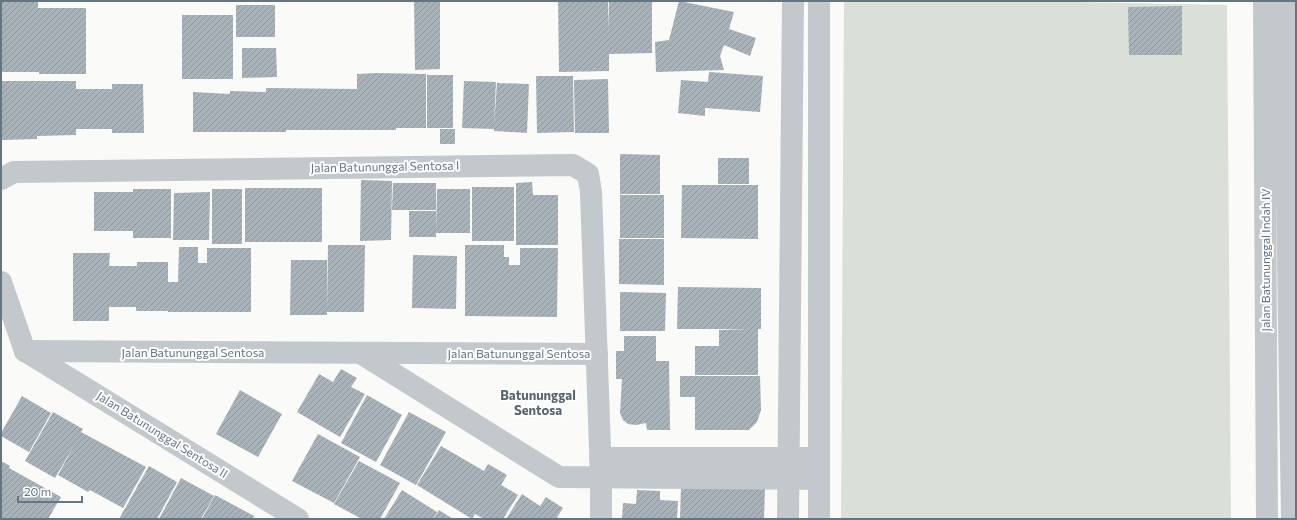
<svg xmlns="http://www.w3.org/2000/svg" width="1297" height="520" font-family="Commissioner,sans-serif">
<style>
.grass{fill:#dadfd7}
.building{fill:url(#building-hatch)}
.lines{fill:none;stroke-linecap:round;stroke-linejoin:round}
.minor{stroke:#c3c8cc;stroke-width:22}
.tertiary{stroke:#c3c8cc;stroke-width:22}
.labels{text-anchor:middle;stroke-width:4;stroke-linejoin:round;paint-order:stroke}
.street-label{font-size:12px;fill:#657683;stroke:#fff}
.neighbourhood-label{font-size:13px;font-weight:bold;fill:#57646e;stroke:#fff}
</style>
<defs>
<pattern id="building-hatch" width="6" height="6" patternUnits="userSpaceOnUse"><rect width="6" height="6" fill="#aab3b9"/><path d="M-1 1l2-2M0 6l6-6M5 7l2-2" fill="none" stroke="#8e969c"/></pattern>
</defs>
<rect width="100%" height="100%" fill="#fafaf8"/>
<polygon class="grass" points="844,1 1023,1 1227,5 1231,519 841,519"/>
<g class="building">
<polygon points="1,1 38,1 38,8 86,8 86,74 39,74 39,72 1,72"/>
<polygon points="414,1 440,1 440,69 415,70"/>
<polygon points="558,1 608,1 609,31 609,1 652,1 652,53 609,54 609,71 559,72"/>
<polygon points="679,1 734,12 729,29 756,38 750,56 724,45 720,56 724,70 656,72 655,42 669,40"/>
<rect x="236" y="5" width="39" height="32"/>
<polygon points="1182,6 1182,55 1129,55 1128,7"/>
<rect x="182" y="15" width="51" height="64"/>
<polygon points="242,48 276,48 277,77 242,78"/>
<polygon points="709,72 763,76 760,112 705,108 705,116 678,113 681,80 708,82"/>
<polygon points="376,73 426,74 426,128 396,128 396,130 286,130 286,132 193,132 193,92 230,94 230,91 266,92 266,88 357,89 357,74"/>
<rect x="427" y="75" width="26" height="53"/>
<polygon points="536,76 573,76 574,132 537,133"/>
<polygon points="608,79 609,133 575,133 574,80"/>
<polygon points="1,81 76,81 76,89 112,89 112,84 143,84 144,133 112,133 112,129 76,129 76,135 37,136 37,122 37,139 2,140"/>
<polygon points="464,81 496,82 494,126 497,83 529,84 527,133 494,131 494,129 462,128"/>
<rect x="440" y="129" width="15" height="15"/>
<polygon points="620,154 660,155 660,194 620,194"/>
<rect x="718" y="158" width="31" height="26"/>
<polygon points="361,180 392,181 391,240 360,241"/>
<polygon points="532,182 533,195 558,195 558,245 516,245 516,183"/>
<polygon points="393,183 436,183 436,210 392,210"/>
<polygon points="682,185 758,185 758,239 681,238"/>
<rect x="472" y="187" width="42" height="54"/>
<rect x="245" y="188" width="77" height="54"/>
<polygon points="133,189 171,189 171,238 133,238 133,231 94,231 94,192 133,192"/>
<rect x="212" y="189" width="30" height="55"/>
<polygon points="437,189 470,189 470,233 436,233"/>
<polygon points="210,192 209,240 173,240 174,193"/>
<rect x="620" y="195" width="44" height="43"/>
<rect x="409" y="211" width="27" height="26"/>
<polygon points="619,239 664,239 664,285 619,284"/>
<polygon points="328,245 365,245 364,312 327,312"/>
<polygon points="465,245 504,245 504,257 509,257 509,265 520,265 520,248 558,248 557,317 465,316"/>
<polygon points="179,247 198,247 198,263 207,263 207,248 251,248 251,312 168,312 168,285 168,311 136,311 136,307 109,307 109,321 73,321 73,253 110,253 109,266 137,266 137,262 168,262 168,282 178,282"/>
<polygon points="413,255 457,256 456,309 412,308"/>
<polygon points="291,260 327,260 327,315 290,315"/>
<polygon points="678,287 761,288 761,329 758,329 758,375 695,375 695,346 719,346 719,330 749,329 677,329"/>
<polygon points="620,292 666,293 665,331 620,331"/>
<polygon points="624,336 656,336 656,361 669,361 670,430 647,430 646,423 636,425 628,424 623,420 620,413 622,379 616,379 616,351 624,351"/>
<polygon points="341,369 357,378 351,387 365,394 340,437 297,412 319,374 333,382"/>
<polygon points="680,376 760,376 761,410 757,422 749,430 695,430 695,397 680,397"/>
<polygon points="240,390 282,414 258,457 216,434"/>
<polygon points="367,395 402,415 376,462 341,443"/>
<polygon points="22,396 51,413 29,452 1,436 1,433"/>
<polygon points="53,412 83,429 81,432 146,467 123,508 90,490 88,492 58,475 75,444 55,478 25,461"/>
<polygon points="409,412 446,432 416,485 380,465"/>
<polygon points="318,434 360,457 334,503 292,481"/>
<polygon points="441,446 484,471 488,464 507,475 501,485 518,495 503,519 484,519 475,514 472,519 459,511 481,474 459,511 417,485"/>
<polygon points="1,461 10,466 9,468 61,497 48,519 1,519"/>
<polygon points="359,461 400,483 380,519 362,519 334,504"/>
<polygon points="149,466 177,482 157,519 119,519"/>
<polygon points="181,478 214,496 201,519 159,519"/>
<polygon points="681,486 765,488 764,519 680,519"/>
<polygon points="402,490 437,512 433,519 384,519"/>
<polygon points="637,490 660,491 660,500 678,501 677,519 622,519 623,503 636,504"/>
<polygon points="522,494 540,506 546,497 563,508 556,519 506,519"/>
<polygon points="215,495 254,516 253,519 202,519"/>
<polygon points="439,510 453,519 433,519"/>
</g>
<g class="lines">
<g class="minor">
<polyline points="1264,1 1267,519"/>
<polyline points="1284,1 1292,519"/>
<polyline points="1,179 14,172 573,165 588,174 591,192 601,478 601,519"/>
<polyline points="1,282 25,351"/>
<polyline points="25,351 597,354"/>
<polyline points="25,351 298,519"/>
<polyline points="362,354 559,477 819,479"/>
<polyline points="600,458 818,458"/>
</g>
<g class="tertiary">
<polyline points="819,1 819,519"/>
<polyline points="788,519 793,1"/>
</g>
</g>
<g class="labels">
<g class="street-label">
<text transform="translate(385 167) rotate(-1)" y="4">Jalan Batununggal Sentosa I</text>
<text transform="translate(1266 260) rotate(-90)" y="4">Jalan Batununggal Indah IV</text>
<text x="193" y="357">Jalan Batununggal Sentosa</text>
<text x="519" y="358">Jalan Batununggal Sentosa</text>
<text transform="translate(162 435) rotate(32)" y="4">Jalan Batununggal Sentosa II</text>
</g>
<g class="neighbourhood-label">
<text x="538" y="400">Batununggal<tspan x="538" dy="15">Sentosa</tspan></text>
</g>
</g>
<rect width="1297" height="520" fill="none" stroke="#657683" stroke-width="4"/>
<path d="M18 496v6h64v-6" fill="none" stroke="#657683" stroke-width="2"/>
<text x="24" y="496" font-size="12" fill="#657683" stroke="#ffffff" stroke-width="3" paint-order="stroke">20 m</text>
</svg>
